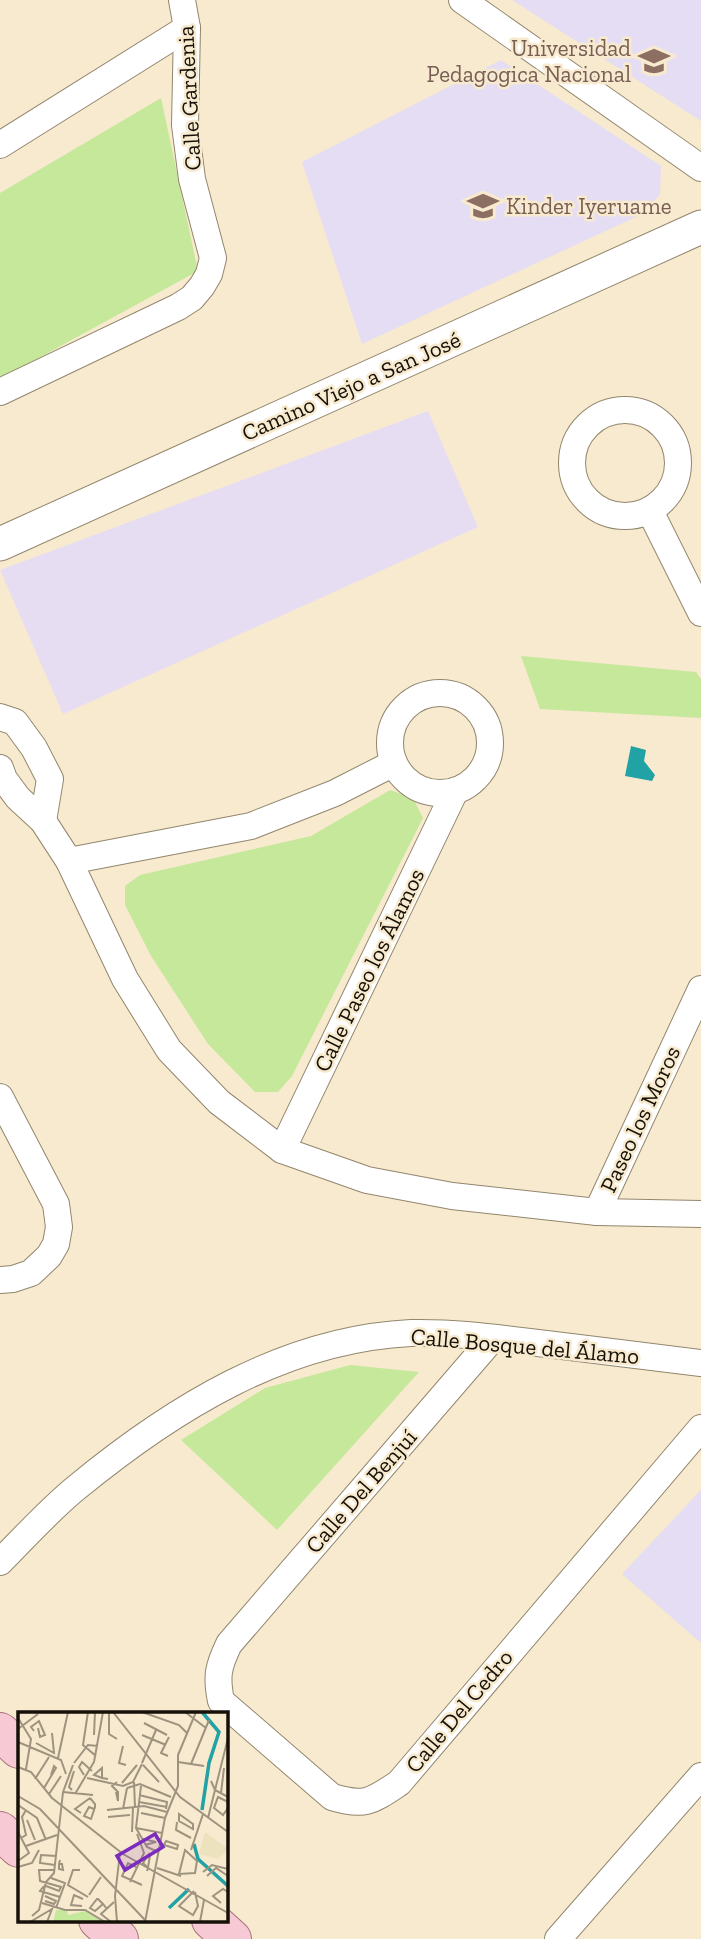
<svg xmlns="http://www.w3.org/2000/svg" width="701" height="1939" font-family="'Zilla Slab',serif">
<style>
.commercial{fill:#e7ddf2}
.education{fill:#e5ddf3}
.green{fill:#c6e89b}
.water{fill:#21a2a5}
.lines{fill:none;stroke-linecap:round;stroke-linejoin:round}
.minor-casing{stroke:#92866d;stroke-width:28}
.tertiary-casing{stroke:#92866d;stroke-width:35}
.primary-casing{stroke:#a5717b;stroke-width:40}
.minor{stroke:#fff;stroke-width:26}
.tertiary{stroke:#fff;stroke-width:33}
.primary{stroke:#f7c9d5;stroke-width:38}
.labels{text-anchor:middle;stroke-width:5;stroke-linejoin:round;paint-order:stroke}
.education-label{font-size:23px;fill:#785e54;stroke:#f8eacf;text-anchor:end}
.street-label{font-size:23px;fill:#161108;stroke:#f8eacf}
.inset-river{fill:none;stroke:#21a2a5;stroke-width:3.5}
.inset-road{fill:none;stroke:#9e937f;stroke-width:2}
.view{fill:#7b2cbf;fill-opacity:0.15;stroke:#7b2cbf;stroke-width:3.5}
.inset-edge{fill:none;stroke:#161108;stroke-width:3.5}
</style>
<rect width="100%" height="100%" fill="#f8eacf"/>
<polygon class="commercial" points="428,411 478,527 63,714 0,570"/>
<g class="education">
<polygon points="512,0 701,0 701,121"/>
<polygon points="501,60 661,166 660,195 638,216 362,344 302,162"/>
<polygon points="701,1490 701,1643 622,1574"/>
</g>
<g class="green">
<polygon points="161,98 198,271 0,379 0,193"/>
<polygon points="521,656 696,672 701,679 701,718 540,709"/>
<polygon points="390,790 413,798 423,818 292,1076 278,1092 255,1092 208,1044 151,956 125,905 125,886 140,875 311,836"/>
<polygon points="350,1365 419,1372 277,1530 181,1440 265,1388"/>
</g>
<polygon class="water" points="631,746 646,750 644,761 655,775 652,781 625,776"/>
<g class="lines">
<defs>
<g id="minor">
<polyline points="462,0 701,168"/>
<polyline points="0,145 187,28"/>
<polyline points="0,392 178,307 192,298 202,286 209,274 213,258 192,179 185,125 187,28 182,0"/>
<circle cx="625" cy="463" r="53"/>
<polyline points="650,511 701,613"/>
<circle cx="440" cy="743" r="50"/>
<polyline points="0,717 15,722 34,748 50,779 43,821"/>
<polyline points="0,768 4,779 18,798 43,821 69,861 125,979 169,1050 219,1102 282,1150 367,1180 452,1196 597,1212 701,1214"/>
<polyline points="69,861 251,826 335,793 394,763"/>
<polyline points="0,1097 56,1204 59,1227 56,1244 49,1256 31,1273 13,1279 0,1280"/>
<polyline points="282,1150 455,791"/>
<polyline points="597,1212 701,989"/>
<path d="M493 1338 229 1644C218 1667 216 1676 221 1701L332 1797C365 1807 372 1801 399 1783L701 1428"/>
<path d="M0 1562C25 1537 49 1510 76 1488 172 1409 284 1339 411 1333 453 1332 497 1338 538 1343 592 1350 647 1356 701 1363"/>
<polyline points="558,1939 701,1776"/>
</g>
<polyline id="tertiary" points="0,544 701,227"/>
<g id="primary">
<polyline points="0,1732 19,1749"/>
<polyline points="0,1831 19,1848"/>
<polyline points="98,1920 119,1939"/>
<polyline points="211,1920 232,1939"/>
</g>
</defs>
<use href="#minor" class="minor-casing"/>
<use href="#tertiary" class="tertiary-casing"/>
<use href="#primary" class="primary-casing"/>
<use href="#minor" class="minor"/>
<use href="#tertiary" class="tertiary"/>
<use href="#primary" class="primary"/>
</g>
<defs>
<symbol id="university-bare" viewBox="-9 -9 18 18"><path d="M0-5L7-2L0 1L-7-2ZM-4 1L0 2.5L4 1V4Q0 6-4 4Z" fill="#8d6e63" stroke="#f8eacf" stroke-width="2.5" paint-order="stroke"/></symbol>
<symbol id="school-bare" viewBox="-9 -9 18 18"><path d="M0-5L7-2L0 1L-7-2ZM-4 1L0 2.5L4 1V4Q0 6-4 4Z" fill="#8d6e63" stroke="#f8eacf" stroke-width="2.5" paint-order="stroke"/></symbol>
</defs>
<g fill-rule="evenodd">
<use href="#university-bare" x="632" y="39" width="44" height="44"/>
<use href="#school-bare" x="461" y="184" width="44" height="44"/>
</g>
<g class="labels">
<g class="education-label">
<text x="631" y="56">Universidad<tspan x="631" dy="26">Pedagogica Nacional</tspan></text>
<text x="506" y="214" text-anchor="start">Kinder Iyeruame</text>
</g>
<g class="street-label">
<text transform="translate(189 98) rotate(-93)" y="8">Calle Gardenia</text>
<text transform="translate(351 386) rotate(-24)" y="8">Camino Viejo a San José</text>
<text transform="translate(369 970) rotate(-64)" y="8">Calle Paseo los Álamos</text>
<text transform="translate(640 1119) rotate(-65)" y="8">Paseo los Moros</text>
<text transform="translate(525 1346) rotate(5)" y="8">Calle Bosque del Álamo</text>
<text transform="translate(361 1491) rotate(-49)" y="8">Calle Del Benjuí</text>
<text transform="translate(459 1711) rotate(-50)" y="8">Calle Del Cedro</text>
</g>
</g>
<g transform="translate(18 1712)">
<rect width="210" height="210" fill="#f8eacf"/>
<path d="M38 198H49L50 203 67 199 85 210H35Z" fill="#c6e89b"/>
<path d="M187 120 210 137 200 147 181 142Z" fill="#ece2bd"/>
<path class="inset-river" d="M184 0 201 20 191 51 184 98M176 132 180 147 210 174M151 196 171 177"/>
<path class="inset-road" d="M70 0 65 33 78 44M91 0V22L99 27M95 0 162 85 210 120M124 0 161 13 169 21M167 0 188 16M0 6 13 27 8 57M126 11 149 23M0 17 20 2M16 19 13 15 21 9 27 23 22 25 20 16M76 23 77 0M124 23 148 33M0 30 43 48 48 62M18 31 36 41 34 21M105 34 101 51 108 53M150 44 143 41 151 25M40 46 50 0M160 50 186 54M56 51 70 33 80 34M124 51 138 18M173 52 191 8M125 53 141 70M0 55 13 60 34 86 105 142 210 201M66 63 61 55 64 50 74 59M69 66 105 74 115 70 124 52M84 66V56L76 63 84 66 90 67M17 67 31 45M193 69 197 78 210 85M116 70 117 95M104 71 119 53M123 74 118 116 129 135 140 140M26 76 38 56 36 54 33 63M109 76 122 72 153 85M54 78 51 75 56 59M45 80 55 53M45 80 75 83M98 80 100 89V80L94 74 99 70M203 81 206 56M31 82 43 64M57 82 76 50 85 0M121 83 149 90 148 97M0 84 22 97 127 208M72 86 77 92V95L73 107 66 104 71 95 76 97M121 90 149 95M210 90 200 85 196 96 205 103 210 96M0 93 19 106 28 128M105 97 109 76M89 98 126 94 149 100M63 101 57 97 72 86M123 101 147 106M161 102 175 112V117L161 109ZM90 105 112 103M190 106 210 26M9 108 17 128M159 110 158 118 173 126M118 116 144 121M0 120 11 141 0 149M114 120 115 96M3 126 8 123 4 105 8 98M125 127 138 130 127 133M143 132 159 137 160 133 148 129 146 133M8 134 39 123M167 138 179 149 177 161 161 162ZM173 138 185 102M41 152H44L45 158 41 157V152L42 148M37 153 22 151 23 143 38 144M0 155 14 151 21 138M118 155 110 151 104 164 124 173M139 156 163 164M62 158H55L50 173 70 185M129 159 130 156 132 143 131 142 125 151 130 156M185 160 194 153 210 157M189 164 198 156 210 164M33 166 47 171 38 196M112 170 126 141 119 122M26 174 22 179 42 185M28 174 41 179 43 175 22 169 21 158H36M176 179 161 194 175 203 180 194 177 180M71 183 83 165M27 189 36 192 38 189 27 184M24 191 47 198H67L87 210M203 191 195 184 205 177 210 180M85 192 77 199 72 196 79 187H80L85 192 89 197M64 194 53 193 56 183 65 187M14 204 21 198 28 170 36 161 45 80M12 210 34 197 29 210M93 210 83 202 96 190M99 210 97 184 102 141M127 210 147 106 160 74V43L178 0M182 210 186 188"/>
<path class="view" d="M137 122 145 135 107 158 99 144Z"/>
<rect width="210" height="210" class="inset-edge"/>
</g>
</svg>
